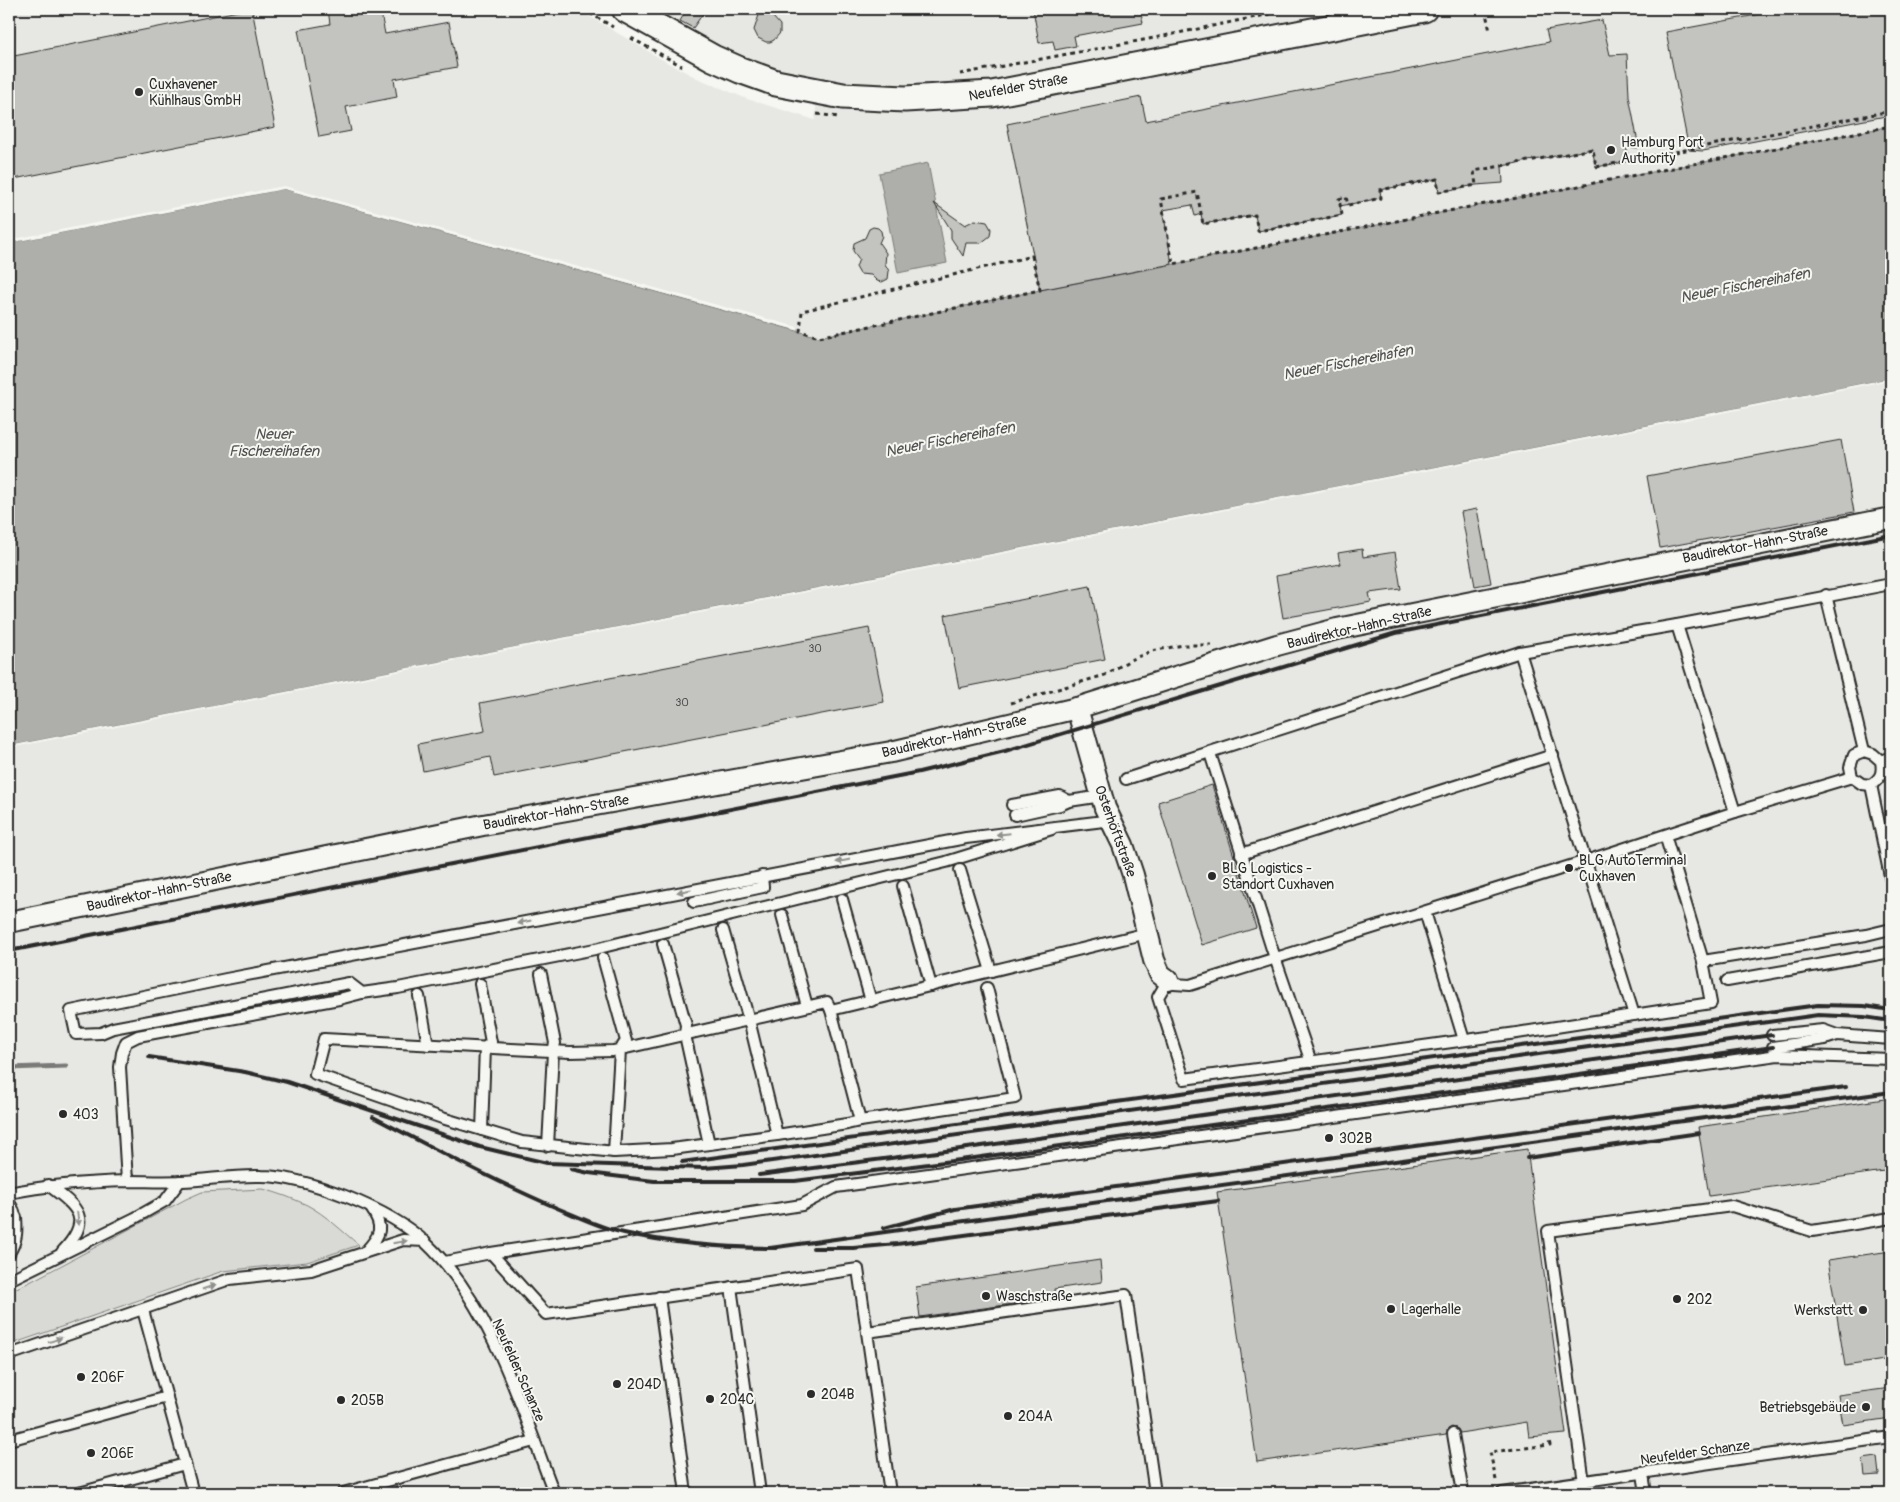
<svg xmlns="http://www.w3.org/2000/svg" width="1900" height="1502" font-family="Pangolin,sans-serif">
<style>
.built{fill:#e7e7e3}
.green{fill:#d9d9d5;stroke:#828280}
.water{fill:#aeaeab;stroke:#7a7a78}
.pier{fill:#f6f6f2}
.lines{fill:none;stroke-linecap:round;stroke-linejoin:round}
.stream{stroke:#7a7a78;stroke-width:5}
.building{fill:#c3c3c0;stroke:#2b2b2b}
.service-casing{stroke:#2b2b2b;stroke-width:14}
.minor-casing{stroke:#2b2b2b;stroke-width:24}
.tertiary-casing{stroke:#2b2b2b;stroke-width:29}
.path{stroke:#2b2b2b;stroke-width:3;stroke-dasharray:4 4;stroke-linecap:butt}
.service{stroke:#f6f6f2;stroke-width:10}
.minor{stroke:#f6f6f2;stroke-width:20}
.tertiary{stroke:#f6f6f2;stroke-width:25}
.rail{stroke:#2b2b2b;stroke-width:4}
.oneway{fill:#90908e}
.poi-dot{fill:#2b2b2b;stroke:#f6f6f2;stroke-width:2}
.labels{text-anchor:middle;stroke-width:4;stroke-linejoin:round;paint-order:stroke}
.number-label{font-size:11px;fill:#515150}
.poi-label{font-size:14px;fill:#2b2b2b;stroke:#f6f6f2;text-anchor:start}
.street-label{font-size:14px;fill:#2b2b2b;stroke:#f6f6f2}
.water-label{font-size:15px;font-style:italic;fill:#525251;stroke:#f6f6f2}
</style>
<rect width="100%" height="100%" fill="#f6f6f2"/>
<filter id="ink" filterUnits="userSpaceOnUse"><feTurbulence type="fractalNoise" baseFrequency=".02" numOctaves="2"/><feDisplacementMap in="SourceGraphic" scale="10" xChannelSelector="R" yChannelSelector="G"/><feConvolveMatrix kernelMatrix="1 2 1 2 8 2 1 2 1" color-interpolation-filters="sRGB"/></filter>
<g filter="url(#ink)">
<g class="built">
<polygon points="9,9 577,9 668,63 697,78 747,99 815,120 818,80 777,71 741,59 649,9 1891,9 1891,126 1040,290 819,337 284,189 9,243"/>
<polygon points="1891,378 1891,1493 9,1493 9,746"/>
</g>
<path class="green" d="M263 1189C278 1193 292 1198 307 1205 326 1215 342 1231 359 1245L307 1262 223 1271 9 1345V1291L28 1283 186 1199 202 1192Z"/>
<g class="water">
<polygon points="1891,126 1891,378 9,746 9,243 284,189 819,337 1040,290"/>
<polygon points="928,163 947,263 898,273 879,173"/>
</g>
<g class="pier">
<polygon points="284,186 801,328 800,331 284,189 9,243 9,240"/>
<polygon points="1891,378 1891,380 9,748 9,746"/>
</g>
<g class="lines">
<polyline class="stream" points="9,1068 66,1066"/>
</g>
<g class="building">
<polygon points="248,9 252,9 275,127 9,180 9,57"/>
<polygon points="328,9 380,9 385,34 449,22 457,67 394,79 397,97 346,107 351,131 319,137 298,30 330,24"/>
<polygon points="687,9 706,9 693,28 680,21"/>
<polygon points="761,9 766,9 780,25 780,33 774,40 770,42 766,42 758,38 754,30"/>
<polygon points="1033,9 1140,9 1143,23 1074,36 1076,46 1055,50 1053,41 1039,43"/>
<polygon points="1788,9 1891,9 1891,115 1703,151 1689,150 1666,32"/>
<polygon points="1602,20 1610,55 1627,54 1629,96 1639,148 1626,147 1630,161 1596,167 1592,149 1502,166 1503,183 1476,185 1439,192 1437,179 1380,190 1381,198 1340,206 1342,215 1258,231 1255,215 1203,224 1201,214 1195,216 1192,205 1163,210 1172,264 1040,290 1007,124 1141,97 1146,121 1549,42 1546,30"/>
<polygon points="934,203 965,225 975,220 987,222 991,229 990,236 981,243 966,243 963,256 951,238 951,230"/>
<polygon points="873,227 878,228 881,231 882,236 879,243 886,253 885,264 889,271 888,279 882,282 877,281 871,275 860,274 856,267 859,259 853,251 854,243 865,238 869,229"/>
<polygon points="1841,440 1854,512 1660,548 1647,476"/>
<polygon points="1477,509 1491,583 1475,586 1461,512"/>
<polygon points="1362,549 1363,557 1395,552 1401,589 1369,593 1371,602 1283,618 1276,576 1340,564 1338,553"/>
<polygon points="1090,586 1105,659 959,688 945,615"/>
<polygon points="869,628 884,702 494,777 490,757 423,771 418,744 485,731 480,703"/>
<polygon points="1212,785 1256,928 1202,945 1158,802"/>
<polygon points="1891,1098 1891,1170 1709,1196 1698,1127"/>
<polygon points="1527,1149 1566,1434 1529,1437 1527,1422 1460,1433 1458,1429 1452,1427 1448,1429 1446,1435 1257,1462 1217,1192"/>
<polygon points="1891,1251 1891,1359 1845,1366 1828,1260"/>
<polygon points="1100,1260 1102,1282 1054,1289 1055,1298 920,1317 916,1287"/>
<polygon points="1891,1388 1891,1418 1843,1425 1838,1395"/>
<polygon points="1877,1457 1879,1475 1865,1476 1863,1459"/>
</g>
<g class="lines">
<defs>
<g id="service">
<polyline points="1826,595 1864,751"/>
<polyline points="1677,625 1735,812"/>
<polyline points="1520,652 1634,1015"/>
<path d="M1864 751 1873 754 1881 761C1883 773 1881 778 1871 785L1862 784 1852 777 1850 767 1854 755Z"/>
<polyline points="1210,753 1271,946 1311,1062"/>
<polyline points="1881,761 1891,757"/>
<polyline points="1126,779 1520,652 1677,625 1891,584"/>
<polyline points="1871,785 1891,881"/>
<polyline points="1012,805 1060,796 1069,801"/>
<polyline points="1015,815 1060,805 1069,801 1102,796"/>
<polyline points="1052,829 946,862 595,949 398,988 362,993 349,983 113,1028 101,1033 76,1034 71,1011 226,979 966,838 1112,820"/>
<polyline points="1665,835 1703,961 1711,1003 1517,1033 1184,1079 1158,997 1168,980 1174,984 1190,985 1586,861 1735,812 1852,777"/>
<polyline points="1241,854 1553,755"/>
<polyline points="960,870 991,971"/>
<polyline points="903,886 931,986"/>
<polyline points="842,899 871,1001"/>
<polyline points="694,902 763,887 762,876"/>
<polyline points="1425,912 1464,1040"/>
<polyline points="782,915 807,1006"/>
<polyline points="723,930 749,1020 777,1135"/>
<polyline points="663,944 686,1025 685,1035 709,1144"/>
<polyline points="603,958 626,1041 620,1050 614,1152"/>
<polyline points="1703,961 1866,935 1891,929"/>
<polyline points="541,974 555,1043 553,1052 548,1146"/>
<polyline points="1727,981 1891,952"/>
<polyline points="480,984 491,1042 485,1048 482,1130"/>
<polyline points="419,996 428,1045"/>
<polyline points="831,1010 827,1002 613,1051 570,1052 324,1039 315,1074 442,1118 522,1142 614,1152 672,1149 777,1135 847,1124 860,1121 1015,1098 987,988"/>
<polyline points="1772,1035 1823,1030 1837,1035 1891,1039"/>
<polyline points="1773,1047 1825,1039 1837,1035"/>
<polyline points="860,1121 831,1010 1147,933"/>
<polyline points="127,1181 120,1067 122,1053 126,1042 138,1036 339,999 362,993"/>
<path d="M48 1185C79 1208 93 1219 62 1252"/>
<path d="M9 1193C48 1185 88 1182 129 1181 146 1181 164 1182 182 1181 208 1180 235 1175 261 1176 289 1176 319 1186 345 1196 373 1207 404 1222 426 1243 491 1304 523 1412 554 1493"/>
<path d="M9 1203C18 1214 16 1224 9 1235"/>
<path d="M366 1251C381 1235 384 1227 371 1208"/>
<path d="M9 1253C17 1241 17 1231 16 1217"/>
<polyline points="491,1253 546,1314 858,1269 890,1493"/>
<polyline points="445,1262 491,1253 802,1205 836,1187 1778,1055 1891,1059"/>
<polyline points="9,1280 135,1218 165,1201 180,1181"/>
<polyline points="731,1287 760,1493"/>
<polyline points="659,1297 686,1493"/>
<polyline points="143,1310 193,1493"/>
<polyline points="867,1332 1126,1295 1155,1493"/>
<polyline points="9,1355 230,1279 311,1270 403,1240 425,1241"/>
<polyline points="1453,1434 1463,1493"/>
<polyline points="9,1440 167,1397"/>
<polyline points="1643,1474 1646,1493"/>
<polyline points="1584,1482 1548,1231 1732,1206 1812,1231 1891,1218"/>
<polyline points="79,1493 185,1464"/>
<polyline points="343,1493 534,1441"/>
<polyline points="1502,1493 1891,1437"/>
</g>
<g id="minor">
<polyline points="1077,708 1105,808 1123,845 1133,875 1154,960 1160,974 1168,980"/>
<polyline points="9,922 483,825 891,752 1077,708 1277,645 1337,629 1891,518"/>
</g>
<polyline id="tertiary" points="625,9 713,58 740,70 776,83 843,96 905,99 992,94 1424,9"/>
</defs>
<use href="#service" class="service-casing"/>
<use href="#minor" class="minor-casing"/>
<use href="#tertiary" class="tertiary-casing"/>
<g class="path">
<polyline points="583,9 613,27"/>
<polyline points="1485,9 1490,31"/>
<polyline points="1745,10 1751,9"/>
<polyline points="631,38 682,66"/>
<polyline points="960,74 1154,38 1295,9"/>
<polyline points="1891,111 1596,167 1593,149 1474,171 1476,185 1439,192 1437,179 1380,190 1381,198 1348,205 1346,197 1339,199 1342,215 1258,231 1255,215 1203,224 1197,192 1161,199 1173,264 1891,126"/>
<polyline points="817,114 838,117"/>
<polygon points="1032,256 1040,290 819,337 800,331 802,311"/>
<polyline points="1011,703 1105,675 1130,660 1152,651 1183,645 1212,645"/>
<polyline points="1888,1448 1890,1466"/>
<polyline points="1496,1480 1490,1452 1550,1445 1549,1441"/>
</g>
<use href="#service" class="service"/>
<use href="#minor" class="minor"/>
<use href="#tertiary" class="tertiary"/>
<g class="rail">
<polyline points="9,951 919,772 1005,751 1396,633 1891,535"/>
<polyline points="149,1057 245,1072 287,1082 480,1147 547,1163 704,1168 743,1165 1818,1015 1864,1017 1891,1021"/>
<path d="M373 1117C433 1148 494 1181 557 1208 579 1217 601 1228 624 1233 674 1244 724 1248 776 1248"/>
<polyline points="1527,1158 1699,1133"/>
<polyline points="682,1162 1818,1005 1864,1006 1891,1010"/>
<polyline points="571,1169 589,1173 654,1181 795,1181 960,1160 1773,1047"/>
<polyline points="759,1175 953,1150 1772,1035"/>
<polyline points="884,1228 955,1209 1846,1087"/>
<path d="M770 1248C1144 1198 1517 1142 1891 1092"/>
<polyline points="813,1248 853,1248 897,1244 1218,1201"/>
</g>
</g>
<defs><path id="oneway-solid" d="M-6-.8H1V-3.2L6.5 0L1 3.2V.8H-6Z" transform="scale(1.25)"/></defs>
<g class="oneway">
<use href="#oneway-solid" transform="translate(1003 834) rotate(174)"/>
<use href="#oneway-solid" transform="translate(843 861) rotate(169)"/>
<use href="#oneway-solid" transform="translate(684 891) rotate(169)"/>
<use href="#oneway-solid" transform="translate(524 922) rotate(169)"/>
<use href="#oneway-solid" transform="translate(78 1219) rotate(84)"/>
<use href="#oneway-solid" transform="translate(400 1242) rotate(-10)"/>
<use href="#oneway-solid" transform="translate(209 1287) rotate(-19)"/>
<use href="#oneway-solid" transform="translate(55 1340) rotate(-19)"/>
</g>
</g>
<g class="poi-dot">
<circle cx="139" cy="92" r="5"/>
<circle cx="1611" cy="150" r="5"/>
<circle cx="1569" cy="868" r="5"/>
<circle cx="1212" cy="876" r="5"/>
<circle cx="63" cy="1114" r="5"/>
<circle cx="1329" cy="1138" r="5"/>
<circle cx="986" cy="1296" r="5"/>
<circle cx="1677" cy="1299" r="5"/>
<circle cx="1391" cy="1309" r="5"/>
<circle cx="1863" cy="1310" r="5"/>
<circle cx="81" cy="1377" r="5"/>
<circle cx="617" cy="1384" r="5"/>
<circle cx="811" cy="1394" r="5"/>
<circle cx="710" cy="1399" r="5"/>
<circle cx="341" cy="1400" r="5"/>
<circle cx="1866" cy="1407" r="5"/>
<circle cx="1008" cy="1416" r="5"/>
<circle cx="91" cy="1453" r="5"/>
</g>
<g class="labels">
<g class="number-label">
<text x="815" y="652">30</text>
<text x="682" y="706">30</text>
</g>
<g class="poi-label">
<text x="149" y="89">Cuxhavener<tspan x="149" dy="16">Kühlhaus GmbH</tspan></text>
<text x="1621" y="147">Hamburg Port<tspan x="1621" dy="16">Authority</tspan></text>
<text x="1579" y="865">BLG AutoTerminal<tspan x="1579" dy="16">Cuxhaven</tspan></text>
<text x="1222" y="873">BLG Logistics -<tspan x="1222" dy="16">Standort Cuxhaven</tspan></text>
<text x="73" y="1119">403</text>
<text x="1339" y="1143">302B</text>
<text x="996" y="1301">Waschstraße</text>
<text x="1687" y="1304">202</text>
<text x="1401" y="1314">Lagerhalle</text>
<text x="1853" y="1315" text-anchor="end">Werkstatt</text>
<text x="91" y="1382">206F</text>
<text x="627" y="1389">204D</text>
<text x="821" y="1399">204B</text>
<text x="720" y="1404">204C</text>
<text x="351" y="1405">205B</text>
<text x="1856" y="1412" text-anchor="end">Betriebsgebäude</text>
<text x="1018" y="1421">204A</text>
<text x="101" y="1458">206E</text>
</g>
<g class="street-label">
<text transform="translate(1018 87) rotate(-10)" y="5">Neufelder Straße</text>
<text transform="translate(1755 544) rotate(-11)" y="5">Baudirektor-Hahn-Straße</text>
<text transform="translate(1359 627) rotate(-13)" y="5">Baudirektor-Hahn-Straße</text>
<text transform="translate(954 736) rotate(-13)" y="5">Baudirektor-Hahn-Straße</text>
<text transform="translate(556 812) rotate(-10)" y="5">Baudirektor-Hahn-Straße</text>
<text transform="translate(1116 831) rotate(70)" y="5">Osterhöftstraße</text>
<text transform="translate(159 891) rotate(-12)" y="5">Baudirektor-Hahn-Straße</text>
<text transform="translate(519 1370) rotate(66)" y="5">Neufelder Schanze</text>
<text transform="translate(1695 1452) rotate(-8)" y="5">Neufelder Schanze</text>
</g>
<g class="water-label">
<text transform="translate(1745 285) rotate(-11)" y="5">Neuer Fischereihafen</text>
<text transform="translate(1348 362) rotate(-11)" y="5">Neuer Fischereihafen</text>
<text x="274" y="439">Neuer<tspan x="274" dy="17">Fischereihafen</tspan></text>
<text transform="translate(950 439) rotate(-11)" y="5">Neuer Fischereihafen</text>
</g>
</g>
<rect width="1900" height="1502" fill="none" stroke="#f6f6f2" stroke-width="30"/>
<rect x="15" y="15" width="1870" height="1472" fill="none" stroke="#2b2b2b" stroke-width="2" filter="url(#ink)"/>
</svg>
